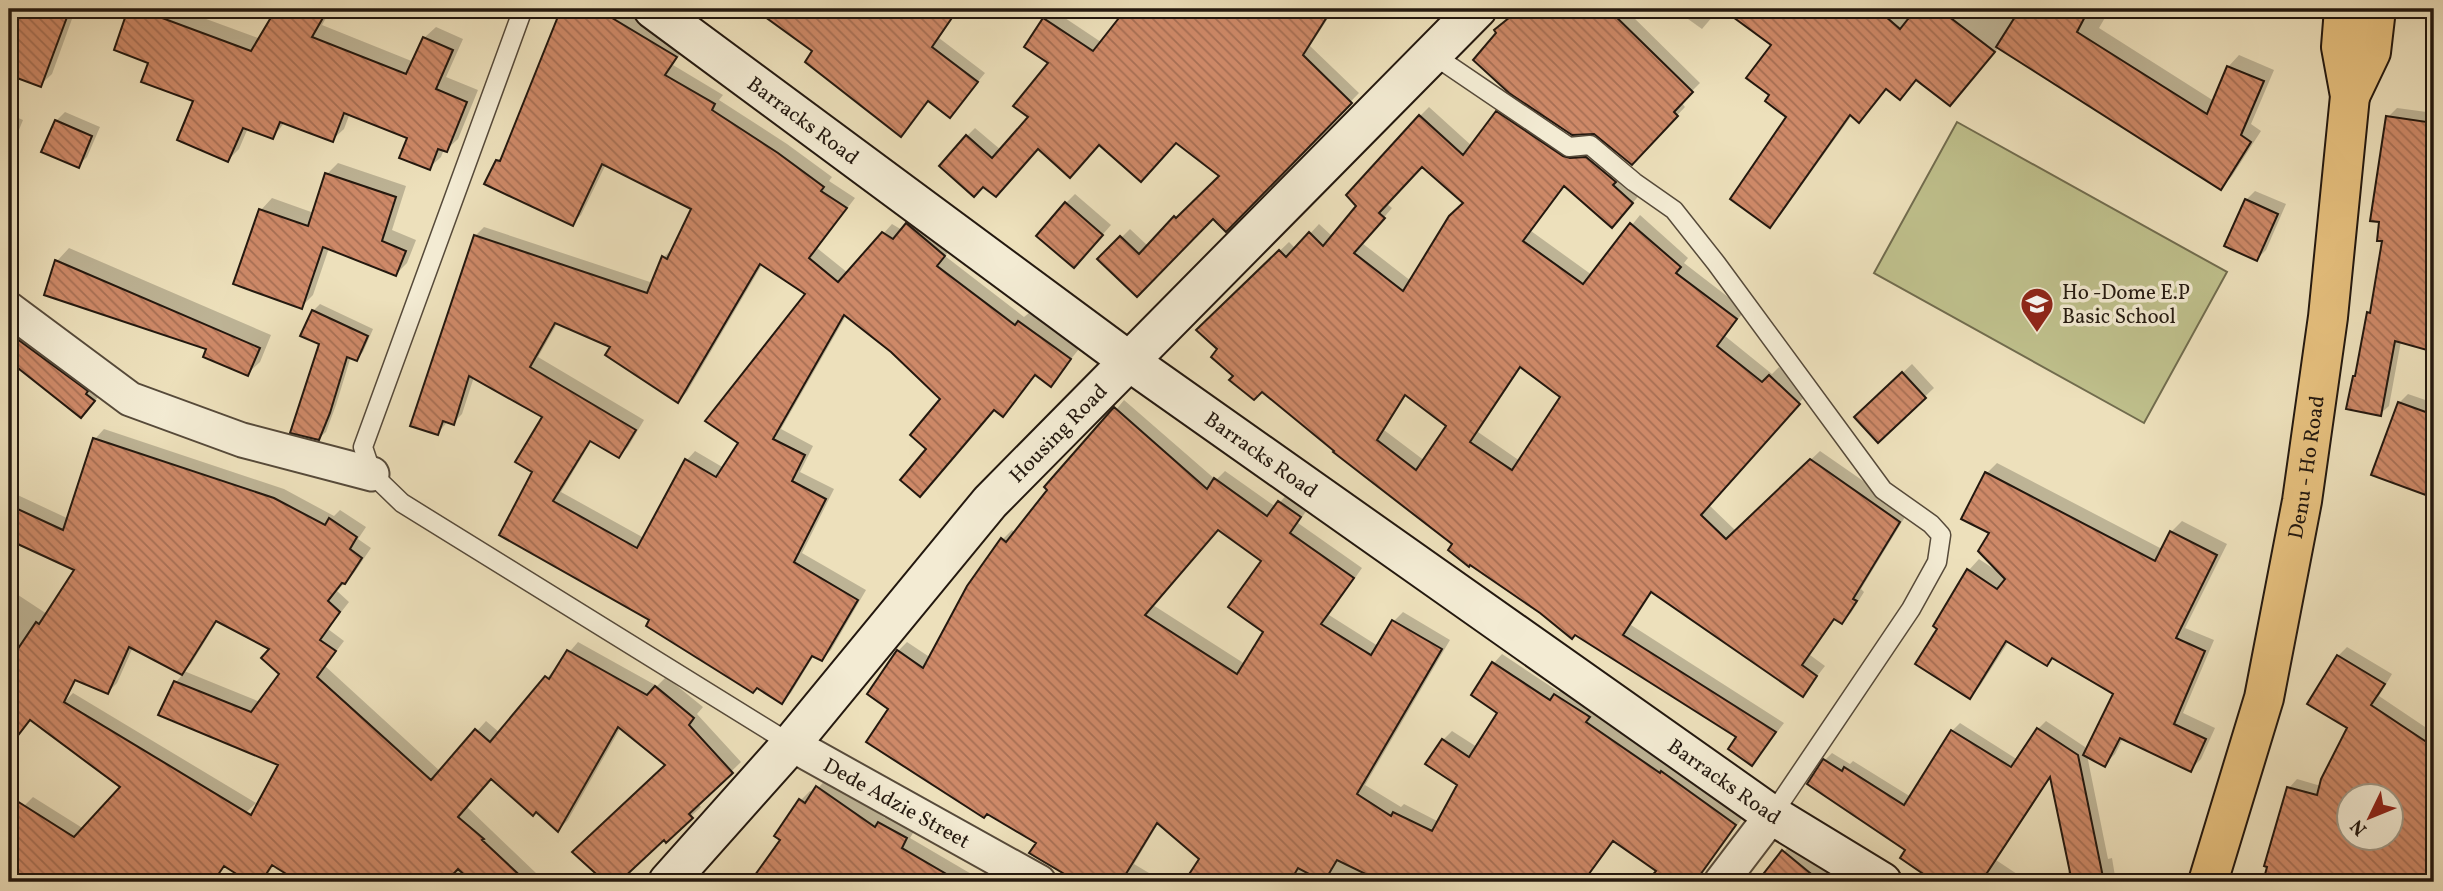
<svg xmlns="http://www.w3.org/2000/svg" width="2443" height="891" font-family="Vollkorn,serif">
<style>
.garden{fill:#bfc08c;stroke:#716c4e;stroke-width:2}
.shadow{fill:#0003;fill-rule:evenodd}
.building{fill:url(#building-back-hatch);stroke:#23180f;stroke-width:2;fill-rule:evenodd}
.lines{fill:none;stroke-linecap:round;stroke-linejoin:round}
.lane-casing{stroke:#564a3a;stroke-width:21}
.street-casing{stroke:#564a3a;stroke-width:37}
.secondary-casing{stroke:#23180f;stroke-width:42}
.primary-casing{stroke:#23180f;stroke-width:42}
.lane{stroke:#f3ebd3;stroke-width:18}
.street{stroke:#f3ebd3;stroke-width:33}
.secondary{stroke:#f3ebd3;stroke-width:38}
.primary{stroke:#e6c07e;stroke-width:38}
.labels{text-anchor:middle;stroke-width:7;stroke-linejoin:round;paint-order:stroke}
.street-label{font-size:21px;fill:#23180f;stroke:#f3ebd3}
.poi-label{font-size:21px;fill:#23180f;stroke:#f3ebd3;text-anchor:start}
</style>
<defs>
<pattern id="building-back-hatch" width="6" height="6" patternUnits="userSpaceOnUse" patternTransform="scale(1.75)"><rect width="6" height="6" fill="#ce8968"/><path d="M-1 5l2 2M0 0l6 6M5-1l2 2" fill="none" stroke="#a76f54"/></pattern>
</defs>
<rect width="100%" height="100%" fill="#ede0bb"/>
<filter id="stains"><feTurbulence type="fractalNoise" baseFrequency=".00286" numOctaves="4"/><feColorMatrix values="0 0 0 0 .2 0 0 0 0 .09 0 0 0 0 .02 0 0 0 .5 -.17"/></filter>
<radialGradient id="worn" r=".72"><stop offset=".6" stop-color="#630" stop-opacity="0"/><stop offset="1" stop-color="#630" stop-opacity=".3"/></radialGradient>
<polygon class="garden" points="1957,122 2227,272 2144,423 1874,273"/>
<g class="shadow">
<polygon points="9,9 48,9 72,19 52,74 40,85 9,73"/>
<polygon points="130,9 179,9 307,56 268,25 278,9 331,9 322,25 414,62 424,38 436,27 463,39 446,77 478,90 458,139 446,150 444,149 441,157 429,168 409,137 350,113 344,129 332,140 285,122 273,137 248,128 239,149 228,160 195,100 151,62 116,49"/>
<path d="M550 9H620L684 48 673 65 723 95 719 100 787 144 832 177 829 181 855 198 817 248 848 273 892 224 902 230 916 216 953 246 945 256 1024 317 1029 313 1079 349 1051 384 1036 374 1011 406 994 408 928 448 943 399 892 351 847 314 781 429 813 446 800 472 834 489 802 553 866 590 831 650 822 659 814 655 791 693 782 702 652 620 501 534 534 472 544 417 474 377 462 414 453 423 448 421 438 433 475 236 484 227 653 283 664 257 673 248 693 209 606 164 581 215 572 224 498 161 505 153 558 19 548 14ZM763 263 808 294 740 442 724 468 695 451 687 460 644 538 561 492 592 440 619 456 628 447 644 420 538 357 558 322 613 346 678 401 687 392Z"/>
<polygon points="744,9 959,9 939,38 985,73 950,116 929,100 901,134 815,51 759,10 755,15"/>
<polygon points="1128,9 1334,9 1310,46 1359,93 1226,230 1213,216 1137,295 1100,259 1130,229 1148,246 1184,209 1186,211 1221,176 1176,142 1038,147 1004,187 967,136 975,128 1001,150 1030,117 1050,62 1027,47 1044,19 1053,10 1101,42"/>
<polygon points="1521,9 1625,9 1700,83 1681,102 1685,107 1632,163 1505,22"/>
<polygon points="1674,9 1719,9 1702,29"/>
<polygon points="1777,9 1900,9 1911,18 1918,9 2110,9 2099,28 2214,101 2228,67 2239,55 2274,70 2251,124 2261,131 2232,176 2221,187 1999,47 1961,93 1917,79 1900,98 1887,88 1859,121 1852,115 1781,214 1770,226 1789,117 1771,94 1774,44 1759,33"/>
<path d="M1506 103 1572 148 1596 149 1641 193 1621 217 1565 185 1531 231 1592 275 1640 215 1688 258 1684 263 1745 310 1725 336 1772 374 1779 367 1807 394 1709 505 1736 531 1820 451 1908 512 1861 589 1864 592 1851 613 1842 622 1836 618 1810 655 1825 666 1803 694 1653 591 1631 625 1784 723 1752 764 1739 737 1455 544 1262 390 1235 376 1220 349 1198 330 1289 242 1296 249 1319 224 1333 237 1359 206 1420 116 1429 107 1472 146ZM1422 165 1465 203 1411 281 1362 243 1392 208 1386 203ZM1522 366 1562 397 1520 461 1478 432ZM1407 394 1448 426 1425 461 1384 430Z"/>
<polygon points="2397,108 2434,113 2434,308 2428,337 2401,341 2389,406 2380,414 2368,313 2372,310 2384,240 2388,117"/>
<polygon points="65,112 100,127 87,157 78,166 56,121"/>
<polygon points="9,114 23,120 14,142 9,148"/>
<polygon points="338,163 406,186 392,230 416,240 407,263 396,274 329,248 313,295 301,307 235,283 261,210 272,198 314,213 327,174"/>
<polygon points="2255,191 2286,204 2266,250 2257,259 2246,200"/>
<polygon points="1075,194 1111,225 1083,257 1066,203"/>
<polygon points="69,248 271,335 260,362 247,374 209,348 57,261"/>
<polygon points="320,304 373,329 363,352 356,359 351,356 336,405 326,432 319,438 321,343 313,311"/>
<polygon points="9,316 103,391 90,407 20,368 9,380"/>
<polygon points="1912,364 1934,388 1878,441 1856,417"/>
<polygon points="2408,394 2434,403 2434,497 2374,474 2399,403"/>
<path d="M1124 400 1216 480 1225 471 1276 507 1288 493 1309 507 1298 523 1362 568 1329 615 1378 646 1394 621 1403 612 1450 640 1365 785 1401 807 1404 804 1439 822 1460 784 1443 740 1452 731 1477 747 1500 712 1494 663 1502 654 1559 692 1565 686 1597 707 1594 713 1744 816 1695 882H1649L1658 870 1614 839 1587 877 1593 882H1186L1202 858 1159 822 1134 864 1164 882H1082L1032 853 1038 842 890 708 898 651 907 642 931 658 969 587 1003 539 1012 530 1015 533ZM1219 529 1264 561 1265 632 1245 664 1153 605Z"/>
<path d="M104 429 284 489 334 516 340 510 366 527 358 539 371 548 354 573 337 591 349 602 328 629 344 641 325 666 441 772 486 721 500 733 578 642 657 686 666 677 703 707 697 714 741 762 698 804 701 807 691 816 664 838 616 882H608L575 852 667 765 621 727 568 820 558 830 492 777 466 806 537 874 532 882H462L421 848 389 867 380 882H303L274 864 263 882H227L257 844 280 764 161 714 176 682 183 674 133 647 117 683 108 692 55 644 9 708V589L47 614 77 569 9 538V491L69 519 95 439ZM218 620 272 648 281 674 260 702 184 671 191 664Z"/>
<polygon points="1997,463 2162,549 2171,532 2182,521 2227,544 2185,628 2214,640 2183,713 2215,728 2201,759 2190,770 2123,738 2115,754 2105,764 2087,755 2108,859 2112,858 2116,882 2070,882 2068,872 2071,869 2051,776 1996,860 2017,874 2012,882 1940,882 1902,858 1908,850 1825,760 1832,753 1850,764 1853,761 1911,797 1952,731 1960,723 2018,760 2038,729 2046,721 2085,747 2086,752 2116,693 2053,657 2009,641 1980,686 1970,697 1940,629 1935,626 1969,570 1979,559 2000,573 1991,532 1986,474"/>
<path d="M2347 647 2392 674 2379 696 2434 733V882H2283L2266 878 2289 788 2297 779 2321 786 2349 727 2310 703 2338 656ZM2348 796H2390V838H2348Z"/>
<polygon points="73,693 256,803 174,882 9,882 9,830 24,806 33,797 84,829 123,787 64,702"/>
<polygon points="827,778 885,818 889,813 916,828 910,838 985,882 742,882 752,873 757,876 782,839 801,800 810,791 814,793"/>
<polygon points="1791,844 1842,882 1757,882"/>
<polygon points="548,877 555,882 543,882"/>
<polygon points="993,877 1001,882 987,882"/>
</g>
<g class="building">
<polygon points="16,9 70,9 41,87 9,75 9,28"/>
<polygon points="128,9 138,9 251,51 276,9 328,9 312,37 406,74 423,37 453,50 436,89 467,102 447,152 438,149 430,170 399,158 407,138 344,113 333,142 280,122 273,139 243,128 228,162 177,140 193,101 141,82 148,63 114,50"/>
<path d="M561 9H597L677 57 665 75 715 104 712 110 778 153 824 187 821 191 847 208 809 258 838 282 882 232 893 239 906 223 945 256 937 266 1015 325 1018 321 1071 359 1051 387 1035 375 1003 417 994 410 920 497 900 480 926 449 910 435 940 399 891 352 844 315 773 439 805 455 792 481 826 499 794 562 858 600 822 661 812 656 782 704 757 688 753 693 646 626 649 620 499 535 532 472 515 462 542 417 469 376 454 425 443 421 438 435 410 426 474 235 647 293 662 256 667 259 691 209 602 164 573 226 484 184 496 160 500 161ZM760 264 805 294 705 421 738 443 716 477 685 459 637 548 553 501 590 441 619 458 636 430 530 367 555 323 610 347 605 355 678 403Z"/>
<polygon points="754,9 958,9 932,47 978,82 950,118 928,101 901,137 805,62 812,51"/>
<polygon points="1126,9 1332,9 1303,55 1352,103 1226,232 1213,219 1137,297 1097,259 1120,236 1139,254 1174,216 1176,218 1219,176 1176,143 1141,182 1099,145 1070,178 1038,149 996,197 983,187 974,197 939,166 966,135 992,158 1028,117 1013,106 1048,63 1024,47 1043,18 1093,51"/>
<polygon points="1520,9 1608,9 1693,92 1674,112 1678,116 1632,165 1594,134 1572,135 1509,93 1473,60 1496,33 1494,30"/>
<polygon points="1722,9 1877,9 1900,29 1916,9 1939,9 1995,52 1950,106 1916,80 1900,100 1886,89 1859,123 1850,115 1770,228 1730,199 1786,117 1765,101 1769,95 1746,78 1771,45"/>
<polygon points="2020,9 2089,9 2077,32 2207,114 2227,66 2264,81 2241,135 2251,142 2221,190 1996,47"/>
<path d="M1496 111 1563 156 1570 158 1586 157 1616 182 1613 185 1633 203 1612 228 1564 186 1523 241 1583 284 1630 223 1681 267 1676 273 1737 319 1717 346 1762 382 1769 375 1800 404 1701 515 1726 539 1810 459 1900 522 1853 599 1857 601 1842 624 1834 619 1802 665 1817 676 1803 697 1651 592 1623 635 1776 732 1752 766 1728 749 1736 737 1575 635 1572 639 1540 613 1470 565 1469 567 1448 550 1452 544 1333 452 1334 451 1262 392 1254 400 1229 380 1233 376 1211 357 1217 349 1196 330 1279 250 1286 257 1309 232 1323 246 1356 206 1346 195 1419 115 1463 155ZM1422 167 1463 203 1449 216 1403 291 1354 253 1385 218 1379 213ZM1520 367 1560 397 1512 470 1470 442ZM1405 395 1446 426 1416 470 1377 440Z"/>
<polygon points="2386,116 2434,123 2434,141 2426,198 2434,199 2434,352 2395,341 2381,416 2346,409 2353,376 2355,376 2367,312 2370,313 2382,241 2377,241 2379,222 2370,221"/>
<polygon points="55,120 92,136 79,168 41,152"/>
<polygon points="325,173 396,197 382,241 406,251 396,276 323,247 302,309 233,284 259,209 308,226"/>
<polygon points="2245,199 2278,214 2257,261 2224,246"/>
<polygon points="1065,202 1103,235 1074,268 1036,236"/>
<polygon points="55,260 260,348 248,376 203,357 206,349 44,295"/>
<polygon points="312,310 368,336 357,361 347,357 330,413 319,440 290,433 319,344 300,336"/>
<polygon points="9,333 88,391 86,394 95,401 81,418 9,361"/>
<polygon points="1902,372 1926,398 1878,443 1854,417"/>
<polygon points="2398,402 2434,415 2434,498 2371,475"/>
<path d="M1114 407 1207 489 1214 478 1267 516 1278 501 1301 517 1290 533 1354 578 1321 624 1371 655 1392 620 1442 649 1357 794 1391 816 1393 812 1432 831 1457 785 1425 764 1442 739 1469 757 1497 713 1471 695 1492 662 1550 700 1554 694 1590 717 1586 722 1660 773 1661 771 1736 825 1695 882H1647L1656 871 1613 841 1583 882H1382L1337 860 1324 882 1298 868 1290 882H1184L1199 859 1157 823 1121 882H1078L1029 853 1036 843 987 814 984 818 866 742 888 709 867 694 897 650 923 668 967 586 1001 538 1006 542 1047 490 1044 487ZM1218 530 1261 561 1228 607 1263 632 1237 674 1145 615Z"/>
<path d="M93 438 274 498 325 525 329 518 357 537 350 549 362 558 345 584 342 583 328 601 340 612 320 640 336 651 317 677 431 780 475 729 490 742 545 676 549 679 567 650 647 695 655 686 694 718 689 725 733 773 689 814 693 818 666 843 664 840 619 882H605L572 852 665 765 618 727 558 832 536 812 533 816 491 779 458 817 484 839 482 840 527 882H472L458 869 446 882H299L272 865 261 882H249L224 866 213 882H9V796L74 837 120 787 30 720 9 747V662L36 622 39 624 74 570 9 540V505L63 530ZM216 621 269 649 261 658 279 674 251 712 174 681 158 715 278 765 251 815 64 702 75 680 108 694 129 647 182 675Z"/>
<polygon points="1985,472 2155,561 2170,531 2217,555 2176,638 2205,651 2174,724 2206,739 2191,772 2120,738 2105,767 2083,755 2113,694 2052,658 2047,666 2006,641 1970,699 1915,664 1937,629 1933,626 1967,569 1997,589 2005,579 1978,551 1989,533 1961,519"/>
<path d="M2337 655 2385 684 2371 705 2434 747V882H2263L2267 867 2264 866 2287 787 2317 795 2321 779 2347 728 2307 704ZM2348 796H2390V838H2348Z"/>
<polygon points="2037,728 2078,755 2104,882 2072,882 2050,777 1981,882 1935,882 1900,858 1905,850 1807,784 1823,759 1842,771 1844,767 1904,805 1951,730 2011,767"/>
<polygon points="816,786 875,827 878,822 907,838 902,848 960,882 750,882 780,840 774,836 799,799 805,803"/>
<polygon points="1782,850 1821,882 1757,882"/>
</g>
<g class="lines">
<defs>
<g id="lane">
<polyline points="523,9 363,447 372,474 402,503 791,744"/>
<polyline points="1432,54 1569,147 1590,145 1634,182 1674,210 1716,263 1883,490 1931,524 1941,535 1937,562 1911,609 1772,815"/>
</g>
<g id="street">
<polyline points="9,309 130,399 242,440 372,474"/>
<path id="s1" d="M791 744 1039 882"/>
<polyline points="1721,882 1772,815"/>
</g>
<g id="secondary">
<path id="s2" d="M653 9 1130 362 1772 815 1882 882"/>
<path id="s3" d="M668 882 791 744 990 502 1477 9"/>
</g>
<g id="primary">
<polyline points="2350,96 2371,52 2376,9"/>
<path id="s4" d="M2208 882 2264 698 2302 501 2328 317 2350 96 2341 47 2344 9"/>
</g>
</defs>
<use href="#lane" class="lane-casing"/>
<use href="#street" class="street-casing"/>
<use href="#secondary" class="secondary-casing"/>
<use href="#primary" class="primary-casing"/>
<use href="#lane" class="lane"/>
<use href="#street" class="street"/>
<use href="#secondary" class="secondary"/>
<use href="#primary" class="primary"/>
</g>
<defs>
<symbol id="school-pin" viewBox="-11 -11 22 30"><path d="M0 17L-7.5 6A9.5 9.5 0 1 1 7.5 6Z" fill="#8f2418" stroke="#f3ebd3"/><path d="M0-5L7-2L0 1L-7-2ZM-4 1L0 2.5L4 1V4Q0 6-4 4Z" fill="#fff"/></symbol>
</defs>
<g fill-rule="evenodd">
<use href="#school-pin" x="2018" y="285" width="38" height="52"/>
</g>
<g class="labels">
<g class="street-label">
<text dy="7" stroke="none"><textPath href="#s2" startOffset="187">Barracks Road</textPath></text>
<text dy="7" stroke="none"><textPath href="#s3" startOffset="595">Housing Road</textPath></text>
<text dy="7" stroke="none"><textPath href="#s2" startOffset="754">Barracks Road</textPath></text>
<text dy="7" stroke="none"><textPath href="#s4" startOffset="427">Denu - Ho Road</textPath></text>
<text dy="7" stroke="none"><textPath href="#s2" startOffset="1321">Barracks Road</textPath></text>
<text dy="7" stroke="none"><textPath href="#s1" startOffset="121">Dede Adzie Street</textPath></text>
</g>
<g class="poi-label">
<text x="2062" y="299">Ho -Dome E.P<tspan x="2062" dy="24">Basic School</tspan></text>
</g>
</g>
<rect width="2443" height="891" fill="none" stroke="#ede0bb" stroke-width="35"/>
<rect x="10" y="10" width="2422" height="870" fill="none" stroke="#23180f" stroke-width="3.5"/>
<rect x="18" y="18" width="2408" height="856" fill="none" stroke="#23180f" stroke-width="2"/>
<g transform="translate(2370 817) rotate(227)"><circle r="33" fill="#f3ebd3" stroke="#a09785" stroke-width="2"/>
<path d="M0-5L12 26L0 18L-12 26Z" fill="#8f2418"/>
<text y="-10" font-size="19" font-weight="bold" text-anchor="middle" fill="#23180f">N</text>
</g>
<rect width="100%" height="100%" filter="url(#stains)"/>
<rect width="100%" height="100%" fill="url(#worn)"/>
</svg>
